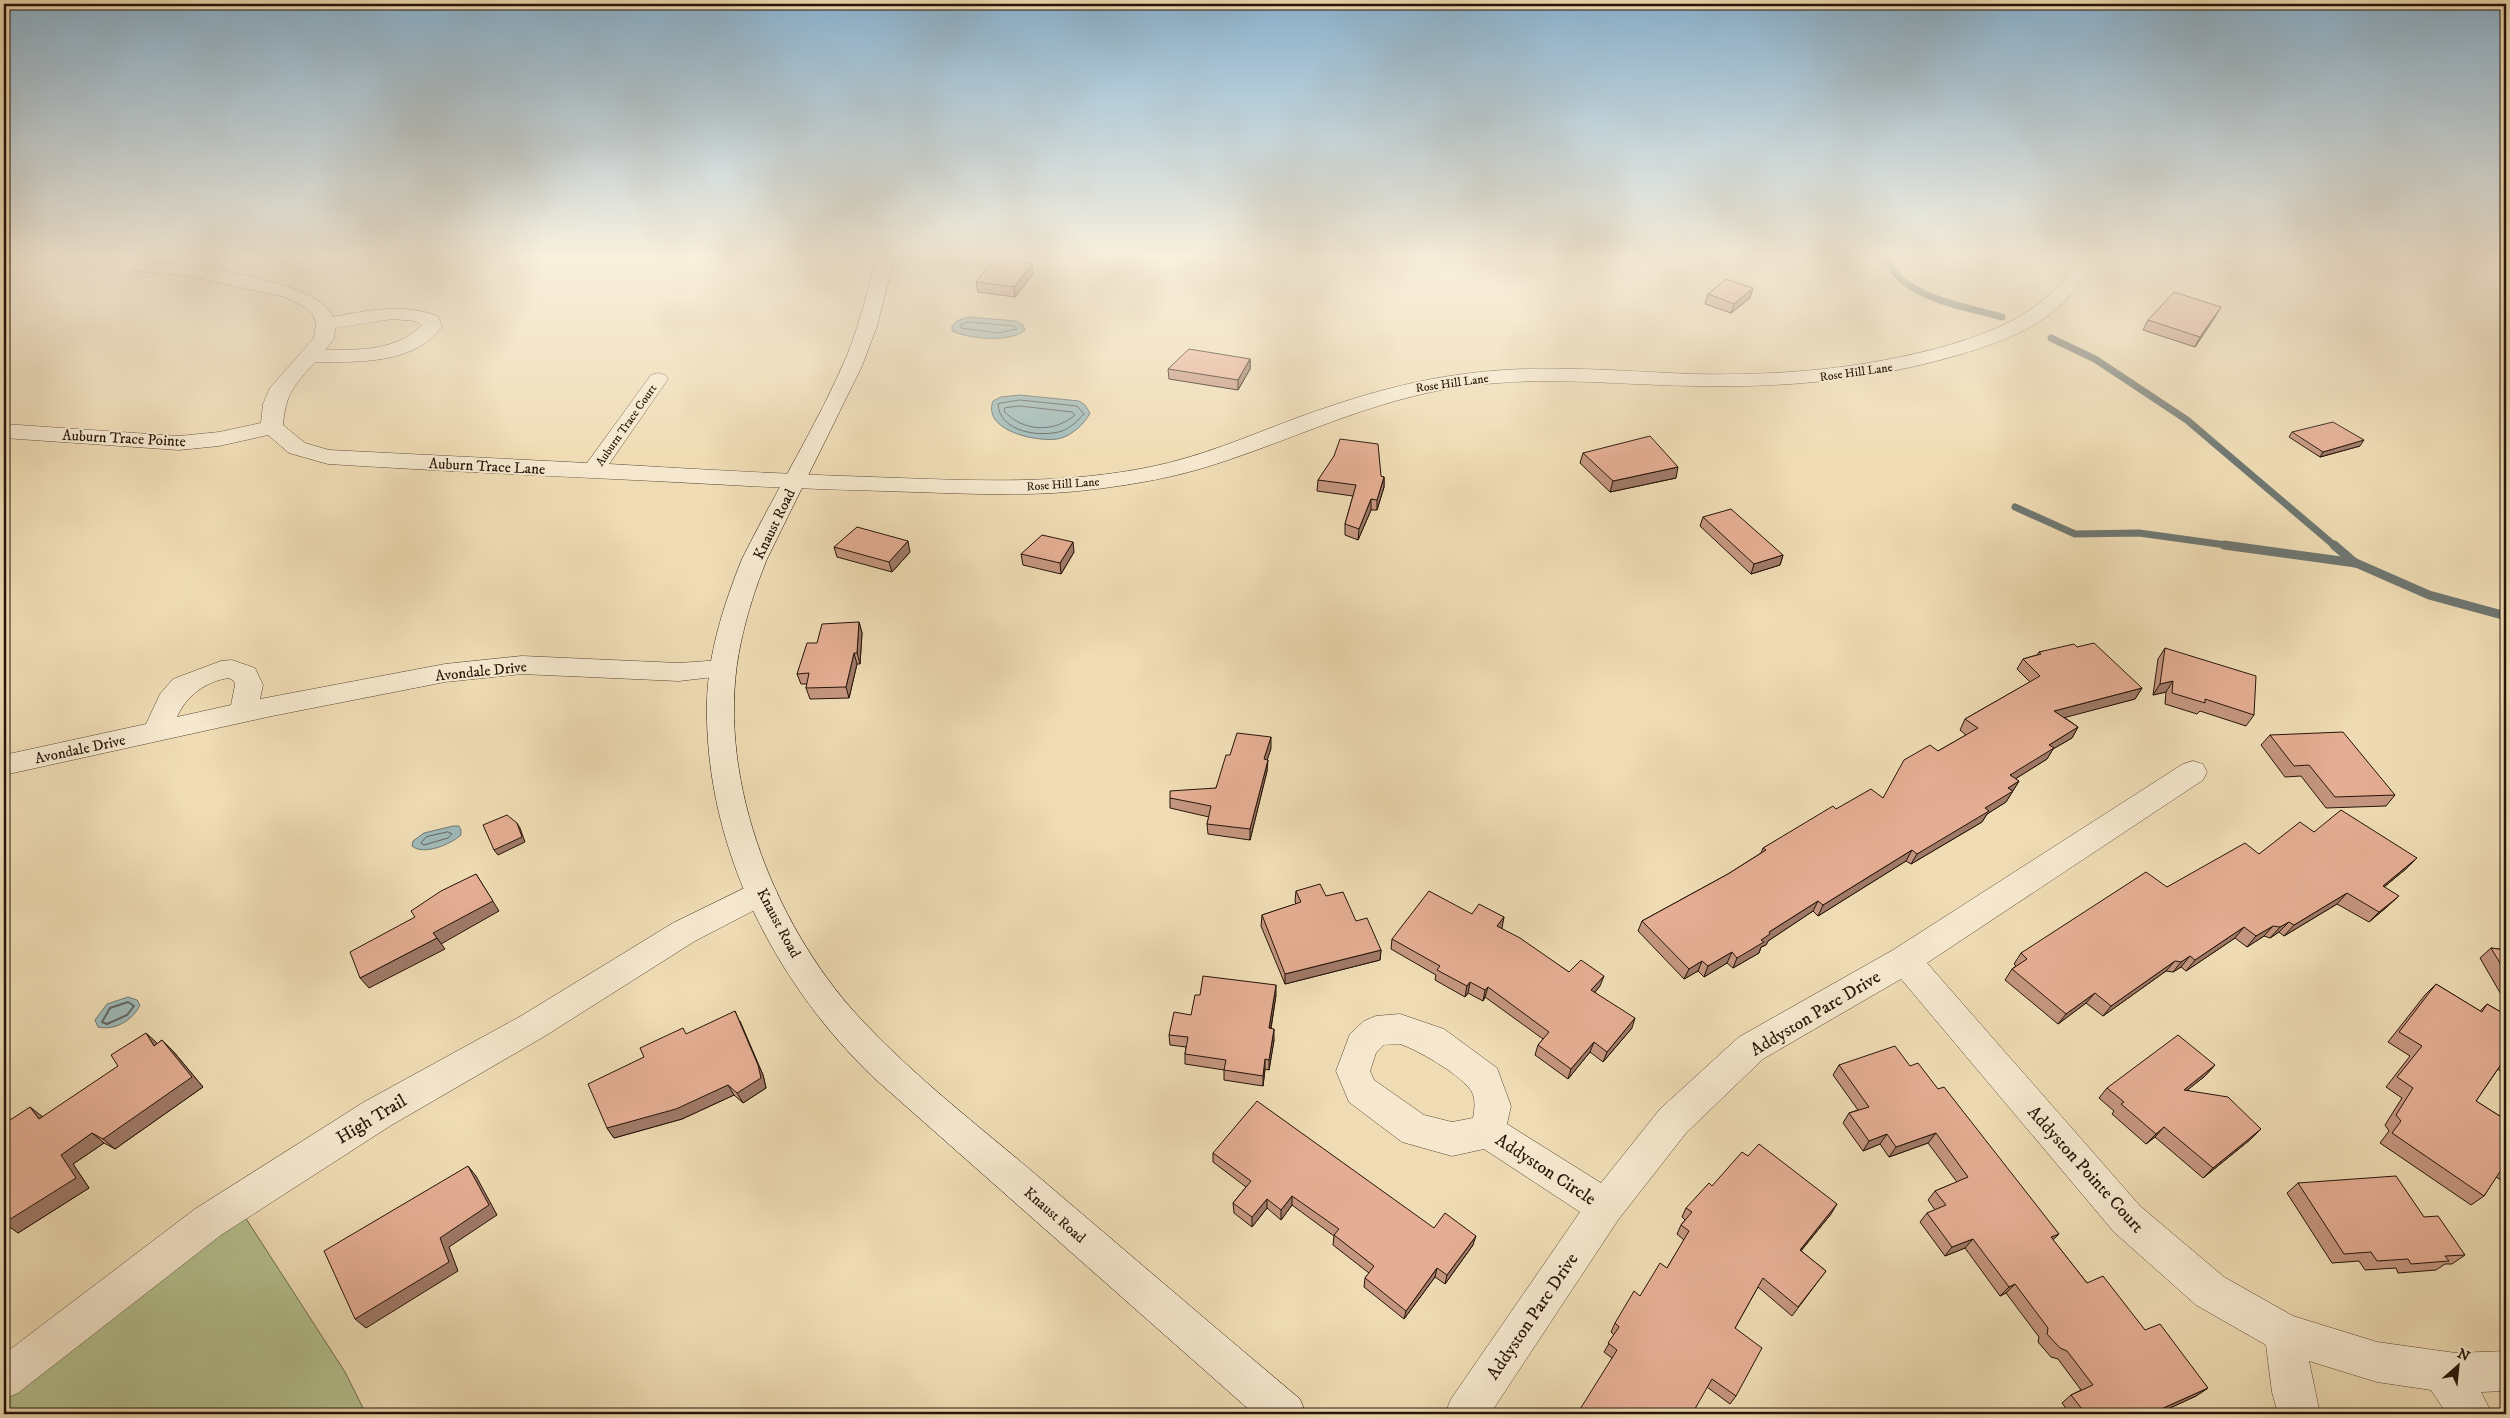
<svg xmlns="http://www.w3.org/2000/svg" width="2510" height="1418" font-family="'IM FELL DW Pica',serif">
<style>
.green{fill:#b5c190;stroke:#6d6a4c}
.water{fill:#9fb9b8;stroke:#6e7772}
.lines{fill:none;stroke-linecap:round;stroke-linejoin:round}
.shore-far1{stroke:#626660;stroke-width:1}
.shore{stroke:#626660;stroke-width:2}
.stream-far1{stroke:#6e7772;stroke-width:7}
.stream{stroke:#6e7772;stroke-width:9}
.street-casing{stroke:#584633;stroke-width:1}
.secondary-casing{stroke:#251408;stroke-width:1}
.street{fill:#f5e8ce;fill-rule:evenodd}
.secondary{fill:#f5e8ce;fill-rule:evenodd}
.wall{fill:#c5967f;stroke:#251408}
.shaded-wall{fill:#a07a68;stroke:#251408}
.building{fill:#e5ae94;stroke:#251408}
.labels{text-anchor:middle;stroke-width:4;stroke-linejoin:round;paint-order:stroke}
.far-street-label{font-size:12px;fill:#251408;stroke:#f5e8ce}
.street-label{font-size:15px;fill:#251408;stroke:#f5e8ce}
.near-street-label{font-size:18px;fill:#251408;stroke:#f5e8ce}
</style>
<rect width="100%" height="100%" fill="#efdcb4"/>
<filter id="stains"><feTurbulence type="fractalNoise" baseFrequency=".004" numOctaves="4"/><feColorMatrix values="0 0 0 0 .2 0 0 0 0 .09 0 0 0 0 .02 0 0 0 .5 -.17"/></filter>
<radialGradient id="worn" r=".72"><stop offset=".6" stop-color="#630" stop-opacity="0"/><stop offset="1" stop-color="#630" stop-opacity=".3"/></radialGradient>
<polygon class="green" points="243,1214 345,1372 366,1414 4,1414 4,1396"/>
<g class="water">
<path d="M968 317 1016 321 1023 325 1025 330C1011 343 969 339 952 331V326L957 321Z"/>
<path d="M1020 395 1079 401 1085 405 1090 413C1084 425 1070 437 1057 439 1037 442 982 431 993 401L1001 397Z"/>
<path d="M453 826H459L461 830V835C451 844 424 856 412 846L413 841 424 833Z"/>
<path d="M128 997 137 1000 140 1005C133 1020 115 1031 98 1027L95 1020 107 1004Z"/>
</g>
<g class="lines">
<g class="shore-far1">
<polygon points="969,322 1014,326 1017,329 998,333 961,328 961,325"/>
<path d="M1020 400 1077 406 1084 414C1077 421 1072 427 1062 431 1040 438 999 432 998 404Z"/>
<path d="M1020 406 1072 412 1075 415C1054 433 1023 432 1004 411L1005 408Z"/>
<polygon points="448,832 452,834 448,838 424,845 421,843 426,837"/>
</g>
<polygon class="shore" points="128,1002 134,1006 127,1015 107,1024 102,1022 110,1008"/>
<g class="stream-far1">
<path d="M1883 258C1891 265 1895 275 1903 281 1930 302 1970 308 2002 317"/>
<polyline points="2051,338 2095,359 2187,420 2335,546"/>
<polyline points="2015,507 2075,534 2139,533 2233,546"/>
</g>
<g class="stream">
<polyline points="2224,545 2356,563 2429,595 2506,616"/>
<polyline points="2334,545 2355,563"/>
</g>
<defs>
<g id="street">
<path d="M2077 258H2095C2066 317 2019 337 1958 355 1873 380 1784 388 1695 386 1625 385 1555 377 1485 384 1384 393 1307 435 1213 465 1176 477 1136 484 1097 489 1036 497 975 494 914 492 859 490 804 489 749 486 609 478 468 473 328 464L289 453 268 435 219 446 179 450 4 438V424L179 436 219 432 261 423 263 404 270 388 314 338 316 324 313 314 305 307 285 297 183 275 135 271 133 267 135 263 142 261C179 263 321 280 333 317 370 310 402 303 438 316L442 326C415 365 357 362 315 362 294 386 286 392 283 425L305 443 329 450 587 463 651 375 658 373 665 375 668 379 609 464C706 470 802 475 899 478 983 481 1066 484 1150 467 1200 457 1246 437 1294 419 1351 398 1410 380 1471 373 1544 364 1618 371 1692 374 1778 376 1865 369 1949 345 2001 329 2051 309 2077 258ZM393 319 415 321 422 325C396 351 360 350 325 350L334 339 335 328Z"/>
<path d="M522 656 679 663 722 660 731 663 735 669 731 675 679 681 522 674 445 682 272 716 4 775V755L146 724 160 694 173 679 221 661 232 660 255 668 263 685 260 699 445 664ZM229 678 234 681 235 685 231 705 177 717C186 696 206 681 229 678Z"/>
<path d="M2193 761 2203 764 2207 772 2203 780 1927 963 2140 1206 2224 1277 2293 1316 2377 1342 2456 1353 2506 1351V1391L2481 1392 2492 1414H2447L2431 1390 2377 1382 2309 1361 2320 1414H2278L2272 1392 2266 1345 2196 1305 2114 1232 1901 979 1763 1059 1686 1133 1618 1220 1490 1414H1445L1451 1399 1580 1212 1484 1149 1452 1156 1402 1142 1349 1102 1336 1071 1350 1034 1364 1021 1376 1016 1400 1014 1444 1029 1497 1068 1511 1106 1507 1124 1601 1183 1660 1109 1739 1037 1893 950 2183 764ZM1400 1044C1418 1050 1457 1073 1469 1088 1476 1095 1475 1108 1473 1118L1452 1122 1424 1115 1374 1080 1370 1071 1376 1053 1384 1045Z"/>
<polygon points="761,880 772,883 777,892 772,901 695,941 545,1036 390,1126 221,1235 18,1393 4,1399 4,1354 195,1209 364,1102 521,1016 673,923"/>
</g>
<path id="secondary" d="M876 258H894L877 326 862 366 767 559C756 586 747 614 741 642 713 770 772 922 858 1016 913 1076 979 1126 1040 1178 1127 1252 1213 1326 1300 1399L1306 1414H1254L874 1078C773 981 704 844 707 702 708 653 724 604 742 559 776 490 818 424 848 353 860 322 868 290 876 258Z"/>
</defs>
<use href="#street" class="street-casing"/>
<use href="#secondary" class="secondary-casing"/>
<use href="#street" class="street"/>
<use href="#secondary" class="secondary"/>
</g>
<g class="wall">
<polygon points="1033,274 1015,297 978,292 976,282"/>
<polygon points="1708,294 1750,298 1731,313 1705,304"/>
<polygon points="2215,317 2195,347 2143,330 2148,320"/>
<polygon points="1250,359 1250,369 1238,390 1169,379 1168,369"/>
<polygon points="2292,432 2360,446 2320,457 2289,437"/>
<polygon points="1583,453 1676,478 1610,492 1580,463"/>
<polygon points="1381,476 1384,477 1384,487 1377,510 1371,510 1358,540 1345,535 1345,524 1353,496 1317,491 1318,480"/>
<polygon points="1703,517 1783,555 1780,565 1751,574 1700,526"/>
<polygon points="834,547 910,552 892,572 837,557"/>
<polygon points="1074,552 1061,574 1023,565 1021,554"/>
<polygon points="859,622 862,633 860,664 857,664 849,698 810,699 806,688 807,684 801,684 797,674 817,643"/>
<polygon points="2077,647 2142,688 2135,699 2064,717 2078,727 2072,738 2053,749 2047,759 2015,779 2019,781 2006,802 1987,814 1982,822 1911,864 1906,861 1818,916 1813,911 1768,941 1766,945 1761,947 1759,953 1733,968 1727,963 1704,977 1698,971 1684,979 1638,931 1642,921 1728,874 1761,853 1763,848 1836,809 1883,798 1938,751 1966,735 1960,730 1965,719 2030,682 2017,669 2023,659 2037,655 2039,652"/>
<polygon points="2165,648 2254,715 2246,726 2200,711 2197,714 2165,704 2166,692 2153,695 2158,659"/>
<polygon points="2270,735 2395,795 2386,806 2326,808 2301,776 2285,777 2261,745"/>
<polygon points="1271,748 1267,760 1267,771 1250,840 1208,834 1207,824 1209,817 1170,808 1170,798 1216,788 1230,755"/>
<polygon points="2314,832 2417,858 2407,868 2384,887 2388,906 2369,922 2337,904 2284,936 2279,932 2270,938 2264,936 2247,947 2235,938 2186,971 2181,967 2173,972 2166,971 2103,1016 2086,1003 2058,1024 2005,980 2012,969 2016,966 2014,964 2021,953 2167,887 2259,854"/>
<polygon points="1296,891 1326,896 1356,921 1381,950 1380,960 1285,984 1261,926 1262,915 1296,904 1295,901"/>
<polygon points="1472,914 1504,917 1501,928 1569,972 1600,986 1595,992 1632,1028 1603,1062 1590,1052 1568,1079 1535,1055 1538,1045 1543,1039 1485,997 1483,1001 1468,993 1465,997 1435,980 1436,975 1391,949 1392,939"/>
<polygon points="2491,948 2506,950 2506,1003 2480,958"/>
<polygon points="2436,984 2480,1011 2487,1004 2506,1015 2506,1067 2500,1071 2498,1069 2476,1101 2506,1120 2506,1183 2496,1177 2484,1196 2471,1205 2380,1143 2389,1131 2385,1125 2402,1098 2386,1087 2410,1056 2388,1042 2425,995"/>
<polygon points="1276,995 1271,1029 1274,1040 1269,1070 1265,1069 1263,1086 1224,1080 1224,1070 1185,1064 1185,1054 1186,1047 1170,1045 1169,1035 1191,1015"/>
<polygon points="740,1021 763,1075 766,1088 743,1103 734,1095 682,1119 614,1138 607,1128 644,1057 687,1034"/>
<polygon points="162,1040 173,1051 203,1087 115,1149 104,1143 73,1164 89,1188 18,1233 158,1043"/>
<polygon points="1839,1065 1910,1066 1938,1089 2059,1234 2053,1240 2087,1283 2145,1330 2208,1388 2196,1396 2157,1414 2070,1414 2062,1403 2071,1395 2081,1390 2058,1359 2051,1357 2038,1342 2039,1337 2006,1293 2000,1296 1965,1248 1945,1256 1920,1222 1927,1213 1935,1210 1928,1200 1935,1191 1957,1182 1928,1143 1889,1157 1880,1144 1863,1151 1843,1123 1849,1113 1858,1110 1833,1075"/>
<polygon points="2215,1065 2205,1076 2187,1090 2261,1129 2251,1139 2203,1178 2155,1137 2146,1144 2112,1114 2114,1111 2099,1098 2107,1088"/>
<polygon points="1213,1153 1434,1228 1473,1245 1445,1284 1435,1277 1404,1319 1364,1287 1365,1278 1369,1273 1333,1245 1334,1236 1292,1205 1281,1220 1267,1208 1252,1227 1234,1213 1233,1203 1246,1187 1213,1162"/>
<polygon points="1748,1156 1831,1214 1801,1251 1826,1271 1792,1316 1758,1287 1735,1328 1736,1396 1730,1404 1707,1387 1612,1358 1604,1352 1614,1335 1611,1332 1615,1323 1667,1268 1684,1240 1677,1234 1681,1225 1685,1220 1682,1217 1686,1208"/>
<polygon points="2298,1183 2424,1217 2465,1255 2452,1264 2445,1264 2436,1270 2398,1273 2396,1268 2365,1270 2359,1261 2332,1263 2287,1193"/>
</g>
<g class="shaded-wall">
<polygon points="1032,264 1033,274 1015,297 1014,287"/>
<polygon points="1753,288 1750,298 1731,313 1734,304"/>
<polygon points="2221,307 2215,317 2195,347 2200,337"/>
<polygon points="1250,359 1250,369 1238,390 1238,380"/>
<polygon points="2364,440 2360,446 2320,457 2323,452"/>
<polygon points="1678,467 1676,478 1610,492 1613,481"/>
<polygon points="1384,477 1384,487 1377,510 1377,500"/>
<polygon points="1371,499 1371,510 1358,540 1359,529"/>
<polygon points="908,541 910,552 892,572 889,562"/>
<polygon points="1073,542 1074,552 1061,574 1060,563"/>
<polygon points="1783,555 1780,565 1751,574 1754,564"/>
<polygon points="859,622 862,633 860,664 857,653"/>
<polygon points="854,653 857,664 849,698 846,687"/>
<polygon points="2173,681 2166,692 2153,695 2160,684"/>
<polygon points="2142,688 2135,699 2048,722 2054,711"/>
<polygon points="2078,727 2072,738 2053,749 2047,759 2004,786 2010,775 2049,745"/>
<polygon points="1271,737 1271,748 1264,770 1264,759"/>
<polygon points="1268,760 1267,771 1250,840 1250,829"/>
<polygon points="2019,781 2006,802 1987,814 1982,822 1911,864 1917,854 1985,808 2008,788"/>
<polygon points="517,823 520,828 525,842 498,855 494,850"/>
<polygon points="1912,850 1906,861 1818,916 1823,905"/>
<polygon points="2417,858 2407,868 2373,896 2383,886"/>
<polygon points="476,874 499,911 441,944 433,933"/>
<polygon points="2347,893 2337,904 2284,936 2294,925"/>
<polygon points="2399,896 2388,906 2369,922 2379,912"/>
<polygon points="1818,901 1813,911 1768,941 1766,945 1761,947 1759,953 1733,968 1737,958 1769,932"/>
<polygon points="1504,917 1502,928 1495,937 1497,926"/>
<polygon points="2289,922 2279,932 2270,938 2280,927"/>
<polygon points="2273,926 2264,936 2247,947 2256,936"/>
<polygon points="2244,927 2235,938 2186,971 2195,960"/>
<polygon points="437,938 445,949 369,988 360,978"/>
<polygon points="1381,950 1380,960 1285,984 1285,974"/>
<polygon points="1732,952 1727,963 1704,977 1708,966"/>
<polygon points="2190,956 2181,967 2173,972 2181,962"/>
<polygon points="1702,961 1698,971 1684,979 1689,969"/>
<polygon points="2175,961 2166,971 2103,1016 2111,1006"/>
<polygon points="1604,976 1600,986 1588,1000 1591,990"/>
<polygon points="1470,982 1468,993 1465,997 1467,986"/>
<polygon points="1276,985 1276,995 1269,1039 1269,1028"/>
<polygon points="1488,987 1485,997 1483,1001 1485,990"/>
<polygon points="2095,993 2086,1003 2058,1024 2066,1014"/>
<polygon points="735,1011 763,1075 766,1088 743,1103 737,1093"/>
<polygon points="1635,1018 1632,1028 1603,1062 1607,1052"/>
<polygon points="1274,1029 1274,1040 1269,1070 1269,1060"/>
<polygon points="146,1033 157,1043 165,1056 154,1046"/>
<polygon points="162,1040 173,1051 203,1087 115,1149 103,1139"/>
<polygon points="1594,1042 1590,1052 1568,1079 1571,1069"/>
<polygon points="1265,1059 1265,1069 1263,1086 1263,1076"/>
<polygon points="2215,1065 2205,1076 2175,1100 2184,1090"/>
<polygon points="728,1085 734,1095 682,1119 614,1138 607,1128"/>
<polygon points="30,1107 43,1117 39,1119"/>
<polygon points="2164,1127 2155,1137 2146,1144 2156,1134"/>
<polygon points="2261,1129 2251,1139 2203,1178 2213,1168"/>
<polygon points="92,1133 104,1143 73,1164 89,1188 18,1233 4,1223 61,1155"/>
<polygon points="1936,1133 1928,1143 1889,1157 1896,1147"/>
<polygon points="1887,1134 1880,1144 1863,1151 1869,1141"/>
<polygon points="468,1166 476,1176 497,1215 449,1247 458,1271 366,1328 355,1319 440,1238"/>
<polygon points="1292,1196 1292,1205 1281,1220 1281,1210"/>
<polygon points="1267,1199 1267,1208 1252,1227 1252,1217"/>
<polygon points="1837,1204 1831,1214 1794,1259 1800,1250"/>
<polygon points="2059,1234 2050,1243 2051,1237"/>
<polygon points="1476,1236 1473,1245 1445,1284 1447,1275"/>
<polygon points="1973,1239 1965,1248 1945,1256 1952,1247"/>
<polygon points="1437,1268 1435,1277 1404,1319 1406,1311"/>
<polygon points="2015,1284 2006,1293 2000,1296 2009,1287"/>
<polygon points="2208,1388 2196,1396 2157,1414 2150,1414"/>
</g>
<g class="building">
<polygon points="995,258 1032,264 1014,287 976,282"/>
<polygon points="1726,279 1753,288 1734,304 1708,294"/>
<polygon points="2174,292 2221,307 2200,337 2148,320"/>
<polygon points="1189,349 1250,359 1238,380 1168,369"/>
<polygon points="2333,422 2364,440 2323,452 2292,432"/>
<polygon points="1650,436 1678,467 1613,481 1583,453"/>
<polygon points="1340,439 1378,444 1381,476 1384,477 1377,500 1371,499 1359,529 1345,524 1356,485 1318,480 1334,456"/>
<polygon points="1731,509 1783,555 1754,564 1703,517"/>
<polygon points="857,527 908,541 889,562 834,547"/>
<polygon points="1042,535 1073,542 1060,563 1021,554"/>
<polygon points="859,622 857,653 854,653 846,687 806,688 809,673 797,674 807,643 817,643 822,624"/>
<polygon points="2094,643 2142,688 2054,711 2078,727 2049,745 2054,748 2010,775 2019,781 2008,788 2013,791 1985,808 1989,811 1917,854 1912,850 1823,905 1818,901 1769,932 1770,934 1761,940 1764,942 1737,958 1732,952 1708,966 1702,961 1689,969 1642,921 1728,874 1766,850 1763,848 1833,806 1836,809 1871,789 1883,798 1904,760 1930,745 1938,751 1978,728 1965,719 2040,676 2023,659 2041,654 2039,652 2074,644 2077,647"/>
<polygon points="2165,648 2256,676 2254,715 2205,699 2205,703 2172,693 2173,681 2160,684"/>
<polygon points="2343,732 2395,795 2335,797 2309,765 2294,766 2270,735"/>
<polygon points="1237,733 1271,737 1264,759 1268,760 1250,829 1207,824 1211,806 1170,798 1170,791 1216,788 1226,755 1230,755"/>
<polygon points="2341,810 2417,858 2383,886 2399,896 2379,912 2347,893 2294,925 2289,922 2280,927 2273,926 2256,936 2244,927 2195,960 2190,956 2181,962 2175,961 2111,1006 2095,993 2066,1014 2012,969 2027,959 2021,953 2146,872 2167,887 2245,843 2259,854 2300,822 2314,832"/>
<polygon points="507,815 517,823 522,837 494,850 483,825"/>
<polygon points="476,874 493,901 433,933 437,938 360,978 350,952 415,917 411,911 441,891"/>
<polygon points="1320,884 1326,896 1343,892 1356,921 1367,918 1381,950 1285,974 1262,915 1301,902 1296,891"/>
<polygon points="1429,891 1472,914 1479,904 1504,917 1497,926 1520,938 1569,972 1581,960 1604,976 1591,990 1635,1018 1607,1052 1594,1042 1571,1069 1538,1045 1549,1032 1488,987 1485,990 1470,982 1467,986 1437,970 1440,966 1392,939"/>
<polygon points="2491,948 2506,950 2506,973"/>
<polygon points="1203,976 1276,985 1269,1028 1274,1029 1269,1060 1265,1059 1263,1076 1224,1070 1226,1060 1185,1054 1188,1037 1169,1035 1174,1012 1191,1015 1195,995 1200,995"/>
<polygon points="2436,984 2482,1012 2487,1004 2506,1015 2506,1057 2476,1101 2506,1120 2506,1165 2505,1164 2484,1196 2392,1133 2401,1121 2396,1115 2413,1088 2397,1077 2422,1046 2399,1032"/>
<polygon points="735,1011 758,1065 761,1078 737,1093 728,1085 676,1109 607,1128 588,1084 644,1057 640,1048 683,1028 686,1034"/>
<polygon points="146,1033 154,1046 162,1040 192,1077 103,1139 92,1133 61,1155 76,1178 4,1223 4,1124 30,1107 39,1119 118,1066 111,1055"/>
<polygon points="2178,1035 2215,1065 2184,1090 2228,1097 2261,1129 2213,1168 2164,1127 2156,1134 2121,1104 2124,1102 2107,1088"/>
<polygon points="1895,1046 1910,1066 1918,1063 1938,1089 1944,1087 2059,1234 2051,1237 2087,1283 2103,1276 2145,1330 2160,1324 2208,1388 2150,1414 2086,1414 2071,1395 2093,1385 2067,1351 2060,1348 2047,1334 2048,1328 2015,1284 2009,1287 1973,1239 1952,1247 1927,1213 1946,1205 1935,1191 1968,1177 1936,1133 1896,1147 1887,1134 1869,1141 1849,1113 1869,1107 1839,1065"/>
<polygon points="1257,1101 1434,1228 1445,1213 1476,1236 1447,1275 1437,1268 1406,1311 1365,1278 1374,1266 1334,1235 1339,1229 1292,1196 1281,1210 1267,1199 1252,1217 1233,1203 1251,1181 1213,1153"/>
<polygon points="1759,1144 1837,1204 1800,1250 1826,1271 1798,1307 1763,1278 1735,1328 1762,1348 1736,1396 1712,1379 1692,1414 1577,1414 1617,1350 1608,1343 1619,1327 1615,1323 1634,1291 1640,1296 1660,1263 1667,1268 1689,1231 1681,1225 1692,1212 1686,1208 1709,1183 1712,1186 1742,1152 1748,1156"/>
<polygon points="468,1166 489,1205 440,1238 449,1262 355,1319 324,1251"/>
<polygon points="2396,1176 2424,1217 2438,1216 2465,1255 2445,1256 2449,1261 2411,1264 2408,1259 2377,1261 2371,1252 2344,1254 2298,1183"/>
</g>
<linearGradient id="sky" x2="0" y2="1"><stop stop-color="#8bb6d5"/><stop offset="0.56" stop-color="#f8efdd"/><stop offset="1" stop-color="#f8efdd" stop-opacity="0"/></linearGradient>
<rect width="2510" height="457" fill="url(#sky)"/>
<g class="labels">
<g class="far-street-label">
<text transform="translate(1856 372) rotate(-8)" y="4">Rose Hill Lane</text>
<text transform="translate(1452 383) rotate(-8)" y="4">Rose Hill Lane</text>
<text transform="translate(626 425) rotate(-55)" y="4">Auburn Trace Court</text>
<text transform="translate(1063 484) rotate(-4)" y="4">Rose Hill Lane</text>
</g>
<g class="street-label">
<text transform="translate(124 438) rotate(3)" y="5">Auburn Trace Pointe</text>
<text transform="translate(487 466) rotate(3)" y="5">Auburn Trace Lane</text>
<text transform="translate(774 524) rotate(-64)" y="5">Knaust Road</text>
<text transform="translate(481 671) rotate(-6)" y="5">Avondale Drive</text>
<text transform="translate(80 749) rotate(-12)" y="5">Avondale Drive</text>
<text transform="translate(779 923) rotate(62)" y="5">Knaust Road</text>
<text transform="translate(1055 1215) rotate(41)" y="5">Knaust Road</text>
</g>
<g class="near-street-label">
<text transform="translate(1815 1013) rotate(-31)" y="6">Addyston Parc Drive</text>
<text transform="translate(371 1119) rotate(-31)" y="6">High Trail</text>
<text transform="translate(1546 1169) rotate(33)" y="6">Addyston Circle</text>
<text transform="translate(2086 1169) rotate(48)" y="6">Addyston Pointe Court</text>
<text transform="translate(1532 1316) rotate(-56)" y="6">Addyston Parc Drive</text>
</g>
</g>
<rect width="2510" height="1418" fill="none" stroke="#efdcb4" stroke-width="20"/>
<rect x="5" y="5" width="2500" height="1408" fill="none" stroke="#251408" stroke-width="2.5"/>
<rect x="10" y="10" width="2490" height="1398" fill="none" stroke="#251408"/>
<g transform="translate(2458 1366) rotate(27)" stroke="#f5e8ce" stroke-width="4" paint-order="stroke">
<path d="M0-4L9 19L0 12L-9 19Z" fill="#251408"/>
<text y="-8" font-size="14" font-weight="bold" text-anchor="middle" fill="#251408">N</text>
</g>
<rect width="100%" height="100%" filter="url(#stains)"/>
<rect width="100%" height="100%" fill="url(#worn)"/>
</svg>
